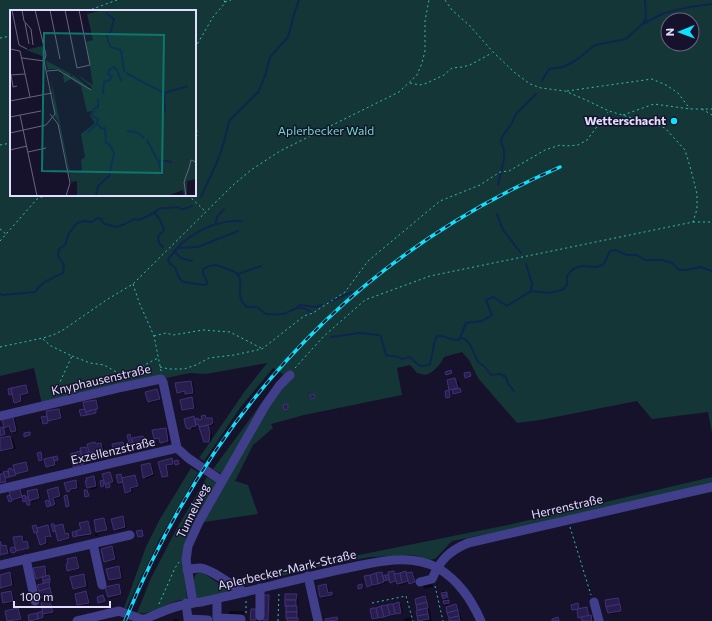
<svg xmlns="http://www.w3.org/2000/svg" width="712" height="621" font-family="Commissioner,sans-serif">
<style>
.green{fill:#153636;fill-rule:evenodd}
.shadow{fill:#0007}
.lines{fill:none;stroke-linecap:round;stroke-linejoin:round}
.stream{stroke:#0e254f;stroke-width:2}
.building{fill:#281e4d;stroke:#403079}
.path{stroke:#32beb7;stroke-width:1;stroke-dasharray:2 3;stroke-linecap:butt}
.minor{stroke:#413e8b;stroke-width:9}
.rail-casing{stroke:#0ce1fd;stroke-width:3.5}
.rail{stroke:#17122c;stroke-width:2;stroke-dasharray:6;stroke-linecap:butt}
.poi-dot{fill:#0ce1fd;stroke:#17122c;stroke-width:1.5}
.labels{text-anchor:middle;stroke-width:3;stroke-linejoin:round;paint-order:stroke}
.poi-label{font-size:12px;font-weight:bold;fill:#e2deff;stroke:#17122c;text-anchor:end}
.park-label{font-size:12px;fill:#68e0c4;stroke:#17122c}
.street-label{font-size:12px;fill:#e2deff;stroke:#17122c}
.inset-river{fill:none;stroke:#0e254f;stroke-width:2}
.inset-road{fill:none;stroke:#686480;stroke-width:1}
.view{fill:#0f766e;fill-opacity:0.15;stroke:#0f766e;stroke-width:2}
.inset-edge{fill:none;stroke:#e2deff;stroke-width:2}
</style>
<rect width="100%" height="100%" fill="#17122c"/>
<g class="green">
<path d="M0 0H712V433L708 412 652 419 637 401 540 420 517 423 478 378 469 360 462 352 444 357C440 365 435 371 426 375L417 373 410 365 397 368 402 395 304 415 271 424 273 428 253 445 235 481 248 485 258 514 204 522 202 510 187 538 183 557 187 599C183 600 178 600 174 602 162 606 150 615 137 613L151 578 177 528 207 477 223 487 228 478 213 469 283 374 273 368 240 408 204 461 199 458 245 391 267 363 206 374 190 373 42 404 34 368 0 376ZM11 11H195V195H11ZM668 20H692V44H668Z"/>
<polygon points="191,468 198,472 160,538 126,609 124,608 146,547 160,519"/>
<polygon points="712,477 712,492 571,522 523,527 452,541 435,559 428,560 413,555 370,557 321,566 242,586 237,584 319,563 508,525"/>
<polygon points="202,572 231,592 196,600 193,581 196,574"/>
</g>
<g class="shadow">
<polygon points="455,379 459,383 461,392 455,394 450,390 448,380"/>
<polygon points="191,382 193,383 195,394 188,395 186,392 180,393 178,392 177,384"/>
<polygon points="26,386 28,387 29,394 21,396 23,402 17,403 15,402 13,394 10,394 9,390"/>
<polygon points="157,391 159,392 161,400 151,403 149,402"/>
<polygon points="192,398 194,400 196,408 185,410 183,409"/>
<polygon points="96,401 98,402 99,410 97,411 97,413 82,416 85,410"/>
<polygon points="59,410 61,411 62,419 51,421 48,420 49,423 44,424 43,422 40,422 40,418 48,417"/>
<polygon points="204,416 207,419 214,420 214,425 209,426 212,433 211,442 207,443 204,442 200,425 193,429 187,427 194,417 197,419 203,420"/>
<polygon points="13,418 15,419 18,432 14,433 12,431 11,427 7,428 5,427"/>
<polygon points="166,429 168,430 170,442 163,443 161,442 160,439 155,439"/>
<polygon points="130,436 132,439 143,437 145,438 147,447 137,449 135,448 134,443 130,443"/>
<polygon points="10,437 13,439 16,449 0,452 0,439"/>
<polygon points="123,443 125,444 126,451 117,453 115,452"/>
<polygon points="101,444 103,445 105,454 96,456 94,453 88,451 90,456 83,457 85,465 76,467 74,466 72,454 82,452 86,448 90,450"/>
<polygon points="57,458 58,460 55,461 56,466 49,468 47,466"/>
<polygon points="172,459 174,462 178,461 179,464 167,466 169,476 165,477 163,476 159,462"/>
<polygon points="25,463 27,464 29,472 21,474 20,473 15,473 16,474 6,476 7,483 0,485 0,470 2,473 0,473 1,475 4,475 5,473 16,471"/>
<polygon points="150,464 152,465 155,475 146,479 144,477"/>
<polygon points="109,473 111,475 115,483 110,484 110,487 103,487 103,481 105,482"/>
<polygon points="121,475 122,479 135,477 137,478 139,487 132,489 133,492 128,493 126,492 124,481 120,482"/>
<polygon points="94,477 96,478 98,487 93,490 88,488"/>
<polygon points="75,481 78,482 79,489 71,490 72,492 67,491"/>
<polygon points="58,488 60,489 62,497 55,499 57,505 54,506 52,505 48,491"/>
<polygon points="20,490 22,491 23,497 24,496 26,498 29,499 28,492 37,490 39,491 41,499 32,502 29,500 30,505 29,505 27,501 25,502 23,499 14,500 11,499 12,501 10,501 8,497 12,498 10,492"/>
<polygon points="123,517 125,519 127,528 117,531 115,530 113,520"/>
<polygon points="104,519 106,520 108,531 99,533 97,532"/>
<polygon points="87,522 89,523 92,535 80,537 73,533 82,530"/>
<polygon points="48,526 50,528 52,536 46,538 48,544 43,545 41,544 38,532 35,533 37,529"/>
<polygon points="62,526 64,527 67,535 70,536 70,539 60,541 58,540 56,531 53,531 55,527"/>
<polygon points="95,533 97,533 98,536 95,536"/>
<polygon points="22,537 24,538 25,543 29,544 30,548 19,551 15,549 16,552 13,553 11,548 14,548 17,549"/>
<polygon points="0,539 3,547 8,547 10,553 0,555"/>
<polygon points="112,547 114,548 117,560 107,562 105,561"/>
<polygon points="76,558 78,559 80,569 70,571 68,570"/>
<polygon points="45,567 47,568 48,577 50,577 51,582 47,583 51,585 53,596 42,600 41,597 45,584 43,578 39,579 37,578"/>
<polygon points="119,567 121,568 123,579 112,581 110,580"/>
<polygon points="393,572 396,575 406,572 412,573 414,574 416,583 412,584 410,582 400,585 397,582 393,583 390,580 385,581 386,583 370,587 367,586 381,573 384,577 390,577"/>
<polygon points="10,573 12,575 14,586 3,588 0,585 0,576"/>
<polygon points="84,575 86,576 88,587 76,589 74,588"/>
<polygon points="432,584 433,587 424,589 423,585"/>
<polygon points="118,585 120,586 123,595 111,598 109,596"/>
<polygon points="326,585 328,586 329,593 332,593 334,596 323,598 321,597 319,587"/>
<polygon points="442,591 445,591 450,611 456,605 458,606 462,621 450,621"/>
<polygon points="11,592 13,593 15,602 6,604 4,603"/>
<polygon points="86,592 88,593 90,604 80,606 78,605"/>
<polygon points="296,595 298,596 299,621 288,621 287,606"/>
<polygon points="269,596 269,619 264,619"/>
<polygon points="425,597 427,598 432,621 420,621 416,599"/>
<polygon points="618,599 621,602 622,612 611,614 609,613"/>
<polygon points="50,602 52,603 54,613 46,615 43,613 44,617 30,621 29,616 43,612"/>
<polygon points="399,603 401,604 403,613 375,620 373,619"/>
<polygon points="578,604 579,610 587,608 589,609 590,616 593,617 593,621 583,621 582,618 579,617 577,609 573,610"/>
<polygon points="18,609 20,610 22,620 8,621 6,612"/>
<rect x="229" y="611" width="15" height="4"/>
<polygon points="410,617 412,621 404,621 404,619"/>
<polygon points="337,618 340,621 327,621 326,620"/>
<polygon points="174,619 178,619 179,621 174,621"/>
</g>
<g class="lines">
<g class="stream">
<polyline points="643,24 646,18 645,0"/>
<polyline points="542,81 549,69 563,67 575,61 595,45 626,39 641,25 664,13 690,7 712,4"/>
<polyline points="498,185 504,159 504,150 501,142 502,137 512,123 516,114 536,94"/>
<polyline points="201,197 217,162 224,142 229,121 259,91 266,73 270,57 288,37 295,11 299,0"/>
<path d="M154 213C159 208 160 208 167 208 170 208 174 207 178 207 182 211 187 208 192 206"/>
<polyline points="154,213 159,218 164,229 162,233 158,236 159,243 163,247"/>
<polyline points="497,214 503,230 521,253"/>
<path d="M242 221C219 220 200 228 182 243 177 248 173 254 168 259L170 264 175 267 179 278 183 282 205 285 207 284 206 279 203 274V269C212 264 216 264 224 268 228 270 233 270 236 273 247 281 232 295 247 307H257L266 314C271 314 277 315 282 314 294 312 297 302 311 312"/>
<polyline points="216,223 217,217 224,209"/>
<polyline points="177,248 198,247 238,231"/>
<polyline points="174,251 181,258 192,261"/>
<polyline points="526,264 532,284 531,291"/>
<polyline points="238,274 261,266"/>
<path d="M0 294 3 295 35 292C42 281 51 279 63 273L64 265 58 256 59 249 65 245 69 233 77 223 84 221 92 222 97 218 101 219 104 224 117 227 125 224 134 219 139 220 154 213"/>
<polyline points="330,302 352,292"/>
<polyline points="297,307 300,305 315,307 322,305"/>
<path d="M331 337 359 333 379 335 381 337 386 355C392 357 397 355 402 359L410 357C418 364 418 369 430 364L435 340 437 336C445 335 452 341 459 340L466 323 482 321 492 315 486 300 493 297 507 306 531 291 550 293 562 290 567 285V276L573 269 581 266 597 267 604 264 610 251 615 250 627 255H637L645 260H662L672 263 679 270H686L701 267 712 271"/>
<path d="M461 338C471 339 474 355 478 362L484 366 491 375 500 374 506 377 508 384 514 391"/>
</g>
</g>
<g class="building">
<polygon points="451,370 452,373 446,375 445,372"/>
<polygon points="470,372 471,376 465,378 464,373"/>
<polygon points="455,378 458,388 449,390 447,380"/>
<polygon points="191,381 193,393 185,394 185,391 177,393 175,383"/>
<polygon points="26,385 28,393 20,395 21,401 14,403 11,388"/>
<polygon points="11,388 12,394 9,395 8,389"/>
<polygon points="460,388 461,392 453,394 452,390"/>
<polygon points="157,389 160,399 148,402 145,392"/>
<polygon points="449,390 450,397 446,398 445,391"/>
<polygon points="314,394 315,398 311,399 310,395"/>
<polygon points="192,397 194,408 182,410 180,400"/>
<polygon points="96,400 98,409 85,412 83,402"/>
<polygon points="288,404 288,409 284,410 283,405"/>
<polygon points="59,409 61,418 48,421 46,411"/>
<polygon points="85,409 87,415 81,416 79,410"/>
<polygon points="96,409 96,413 87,415 86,412"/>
<polygon points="205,415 206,418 212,418 213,422 212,424 199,427 198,424 196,425 195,419 198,418 198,420 202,419 201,416"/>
<polygon points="47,416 48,423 43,424 41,417"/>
<polygon points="194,416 196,426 191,427 190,429 186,428 184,419"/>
<polygon points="13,417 16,431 11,432 9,426 4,428 2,419"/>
<polygon points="208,425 210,432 209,442 204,442 199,427"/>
<polygon points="3,427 5,434 0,436 0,428"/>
<polygon points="166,428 168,441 160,443 159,438 154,439 152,430"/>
<polygon points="30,432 30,435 24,437 24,433"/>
<polygon points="130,434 132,443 129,443 127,435"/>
<polygon points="10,436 13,448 0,451 0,438"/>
<polygon points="143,436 145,446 134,449 132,438"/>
<polygon points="95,442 96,444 101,443 103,453 94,455 93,452 89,453 87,444"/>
<polygon points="123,442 125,450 114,453 112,444"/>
<polygon points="86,447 88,455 82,456 80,448"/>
<polygon points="80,451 84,464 73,467 70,454"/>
<polygon points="41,452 42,460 39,461 37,453"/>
<polygon points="57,456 58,460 54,461 53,457"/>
<polygon points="53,457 55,465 46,467 44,459"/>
<polygon points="172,458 173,464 166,465 168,476 162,477 158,462"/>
<polygon points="178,460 179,464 175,465 174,461"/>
<polygon points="26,462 28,471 15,474 13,465"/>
<polygon points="150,463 153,474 143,478 141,465"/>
<polygon points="11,468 12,470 14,470 16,475 9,477 8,469"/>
<polygon points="8,471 9,477 5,478 3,472"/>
<polygon points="110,472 113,482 105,484 102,474"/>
<polygon points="0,474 4,474 6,482 0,483"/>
<polygon points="121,474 123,482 118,483 116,475"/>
<polygon points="135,475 138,486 130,488 131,491 125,493 122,478"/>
<polygon points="94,476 96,486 87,488 85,481 87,481 86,478"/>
<polygon points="76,480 77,488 70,489 70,491 67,492 64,483"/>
<polygon points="103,480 104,486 101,487 100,481"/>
<polygon points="109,483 110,487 106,488 105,484"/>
<polygon points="58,487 60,496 53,498 55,504 51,506 47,490"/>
<polygon points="20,489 22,497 11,500 9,491"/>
<polygon points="37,489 39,498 29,501 27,491"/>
<polygon points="84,490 87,490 89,496 85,497"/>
<polygon points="10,495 12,501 9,502 7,496"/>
<polygon points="25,495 26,501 23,502 22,496"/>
<polygon points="67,495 69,506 66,507 64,496"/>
<polygon points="25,497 28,497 30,505 27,505"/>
<polygon points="48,500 50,506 47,507 45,501"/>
<polygon points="123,516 125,527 114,530 111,519"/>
<polygon points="104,518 107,530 96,532 94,520"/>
<polygon points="88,521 91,534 77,536 76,531 81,529 79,523"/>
<polygon points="51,524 54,524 55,531 53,532"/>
<polygon points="63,524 65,534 68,533 69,538 58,541 54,526"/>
<polygon points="36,525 38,532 34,533 32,526"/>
<polygon points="48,525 51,537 50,536 45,537 46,543 40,545 36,532 38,532 37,528"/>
<polygon points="142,530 143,536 138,537 136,531"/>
<polygon points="76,531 77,536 73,537 72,532"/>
<polygon points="22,536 23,542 27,541 29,548 16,551 13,537"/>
<polygon points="0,541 2,546 6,545 8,553 0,555"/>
<polygon points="112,546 115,559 104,562 101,549"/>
<circle cx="13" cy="550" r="3"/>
<polygon points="76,557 79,568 67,571 66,564 68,563 67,559"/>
<polygon points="45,566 46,576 36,579 33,568"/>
<polygon points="119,566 121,578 109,580 106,569"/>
<polygon points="394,571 396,581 390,583 388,572"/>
<polygon points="406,571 408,581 402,583 400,573"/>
<polygon points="10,572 12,585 0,588 0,575"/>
<polygon points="382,572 384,582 378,584 376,573"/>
<polygon points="412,572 415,582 409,584 406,573"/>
<polygon points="376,573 378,584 372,585 370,575"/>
<polygon points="400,573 402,583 397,584 394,574"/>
<polygon points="84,574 86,586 73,589 70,577"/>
<polygon points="49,575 50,579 43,581 42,577"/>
<polygon points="370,575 372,585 367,587 364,576"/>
<polygon points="385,575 387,580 384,581 383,576"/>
<polygon points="385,575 388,575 389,580 387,580"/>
<polygon points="50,579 50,582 43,584 43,581"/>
<polygon points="49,582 50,588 39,591 37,585"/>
<polygon points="119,584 121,594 108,597 105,587"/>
<polygon points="326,584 328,593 332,592 332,595 320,597 318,586"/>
<polygon points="362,584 362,588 358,589 358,585"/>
<polygon points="50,588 52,595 40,598 39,591"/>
<polygon points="11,591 13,601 3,603 1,593"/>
<polygon points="86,591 89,603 77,605 75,594"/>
<polygon points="447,592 447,595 442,596 441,593"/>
<polygon points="285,594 297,594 296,600 285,600"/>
<polygon points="103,595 105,601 98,603 97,597"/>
<polygon points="263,595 269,595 268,620 263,620"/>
<polygon points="447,595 448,597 443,599 442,596"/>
<polygon points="425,596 427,602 416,605 415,599"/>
<polygon points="618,598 620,604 606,607 605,600"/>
<rect x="285" y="600" width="11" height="6"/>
<polygon points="449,600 449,603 444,604 443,601"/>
<polygon points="50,601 53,612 43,614 41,603"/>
<polygon points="399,602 401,613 395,614 393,604"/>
<polygon points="427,602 428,608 417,610 416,605"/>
<polygon points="578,603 579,609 572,610 571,605"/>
<polygon points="390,604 393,604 395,614 390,615 387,605"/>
<polygon points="456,604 458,610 447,613 446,607"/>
<polygon points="620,604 621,611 608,613 606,607"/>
<polygon points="387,605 390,615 384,617 381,606"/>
<rect x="286" y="606" width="11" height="6"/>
<polygon points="381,606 384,617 378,618 376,608"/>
<polygon points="587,607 589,616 578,618 577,609"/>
<polygon points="18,608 21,619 7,621 5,611"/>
<polygon points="373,608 376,608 378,618 372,619 370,609"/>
<polygon points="427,608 428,614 417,616 416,611"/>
<polygon points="251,609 256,609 256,620 250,620"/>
<polygon points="458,610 459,616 449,618 447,613"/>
<polygon points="42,611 43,617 38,619 37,613"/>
<rect x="286" y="612" width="11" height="6"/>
<polygon points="37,613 38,619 29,621 28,615"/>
<polygon points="428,614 429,619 418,621 417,616"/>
<polygon points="591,615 592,621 582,621 581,617"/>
<polygon points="459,616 460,621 449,621 449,618"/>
<polygon points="337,617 338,620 326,621 325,619"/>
<polygon points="558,617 559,621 552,621 552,619"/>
<rect x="287" y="618" width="11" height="3"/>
</g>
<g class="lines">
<g class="path">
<polyline points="225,2 231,0"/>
<polyline points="87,11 117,0"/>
<polyline points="0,38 11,36"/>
<polyline points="195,48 213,17 225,3 224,0"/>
<polyline points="410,83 420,85 427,83 444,75 452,68 462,67 470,65 492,53"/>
<polyline points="567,91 652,79 666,85 678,93 690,109"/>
<polyline points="195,100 197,135 195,141"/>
<polyline points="702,109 712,115"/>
<polyline points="623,115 654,104 690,109 712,109"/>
<polyline points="0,145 11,143"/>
<polyline points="188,195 206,212"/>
<polyline points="693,222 712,222"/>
<polyline points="0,229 6,234"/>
<polyline points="0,241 37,199 47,195"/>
<polyline points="133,284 139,302 154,336 161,371"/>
<polyline points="154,336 166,333 173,335 203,330 230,332 261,348"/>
<polyline points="43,339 51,346 72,356 54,395"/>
<polyline points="0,347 43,338 53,335 63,330 108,299 133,284 232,186 251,170 280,151 399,92 417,75 422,63 425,51 425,21 429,0"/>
<polyline points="72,356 90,363 104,365 120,374 131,372 158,358"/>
<polyline points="160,367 169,369 184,369 196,365 209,358 234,355 262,349 304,316 313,313 345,292 368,261 440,201 480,185 500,172 509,171 545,150 560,145 566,146 578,145 587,140 608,112"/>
<polyline points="295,368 324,336 365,300 430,276 693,222 697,209 697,194 691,170 685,150 665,128 609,111 586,100 565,91 541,88 530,84 514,72 493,52 470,26 452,10 445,0"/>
<polyline points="570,527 591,595"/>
<polyline points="435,586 443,621"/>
<polyline points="372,603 406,596 413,621"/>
<polyline points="159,604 175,568 179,562"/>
<polyline points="246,613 246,601"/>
<polyline points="278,621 279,592"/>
</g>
<g class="minor">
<polyline points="0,416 118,388 161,379 163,382 177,448"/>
<polyline points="177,448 188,458 222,481"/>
<polyline points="0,489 177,448"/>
<polyline points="93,544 102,585"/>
<polyline points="26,559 35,601"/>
<polyline points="0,565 130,535"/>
<path d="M187 570C191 569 196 568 200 568 212 569 233 587 245 592"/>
<polyline points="308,576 318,621"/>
<path d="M420 582 432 579C440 560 449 551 468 543L712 487"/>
<polyline points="217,599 217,618 241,619"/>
<polyline points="594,602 599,621"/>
<polyline points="186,603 188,619 208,620"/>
<polyline points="193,603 186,560 188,546 199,522 220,485 265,406 279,386 290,375"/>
<polyline points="260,616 260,588"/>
<path d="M77 621 119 611 141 619H145C166 610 178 604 201 602 249 592 295 579 343 569 359 566 377 561 394 560 408 559 425 561 438 568 459 581 471 599 481 621"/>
</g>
<defs>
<path id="rail" d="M125 621C211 412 352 257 560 167"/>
</defs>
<use href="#rail" class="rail-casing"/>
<use href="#rail" class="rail"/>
</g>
<circle class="poi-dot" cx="674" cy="121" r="4"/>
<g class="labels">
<g class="poi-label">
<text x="666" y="125">Wetterschacht</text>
</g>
<g class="park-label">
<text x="326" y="135">Aplerbecker Wald</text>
</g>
<g class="street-label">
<text transform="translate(101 380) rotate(-13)" y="4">Knyphausenstraße</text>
<text transform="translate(113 451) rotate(-13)" y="4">Exzellenzstraße</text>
<text transform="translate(567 507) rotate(-13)" y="4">Herrenstraße</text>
<text transform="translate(193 511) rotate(-64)" y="4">Tunnelweg</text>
<text transform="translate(287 570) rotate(-13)" y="4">Aplerbecker-Mark-Straße</text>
</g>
</g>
<g transform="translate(10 10)">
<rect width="186" height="186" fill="#17122c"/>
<path d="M93 0H186V169L177 171V186H174L173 180 157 186H67V171L61 172 48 111 45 107 41 69 60 163 72 160 71 150 75 147 71 124 85 113 80 106 82 101 77 102 71 76 61 69 54 73 53 63H55L46 59H38L35 50 61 64 60 67 63 65 81 79 82 77 64 63 83 75 76 32 83 30 77 4ZM32 36 35 47 16 40Z" fill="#153636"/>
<path class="inset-river" d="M96 3 104 9 101 21 97 25 98 31 101 37 111 40 114 62M116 63 154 83 155 102M154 83 178 76M93 84 94 72 100 70 102 66 98 64 100 59 104 57 107 60 111 71M117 121 126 122 134 128M77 123 87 114M137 130 149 153 152 165M149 150 162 152M86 186 88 176 99 166 104 143 100 135 96 133 95 118 92 119 87 113 88 109 82 106 84 99 88 97V88"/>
<path class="inset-road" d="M2 0 9 35 17 39M12 0 14 11 21 19 23 35M40 0 50 49M55 0 67 58M15 13 19 34M0 39 10 41 20 87M12 48 34 51M67 58 80 55 69 0M37 61 48 60 81 80M0 65 15 64M1 65 3 77 7 76M0 91 42 83M40 104 48 114 60 173 56 186M10 105 27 186M0 107 31 101M0 123 36 115 45 104 34 51 36 45 25 0M0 140 17 136M18 142 36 138M176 186 174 172 179 158 181 150 186 152"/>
<path class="view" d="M34 23 154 25 152 163 32 161Z"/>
<rect width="186" height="186" class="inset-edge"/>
</g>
<g transform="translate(680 32) rotate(269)"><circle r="19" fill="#17122c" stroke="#686480"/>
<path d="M0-3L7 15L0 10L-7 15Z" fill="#0ce1fd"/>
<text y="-6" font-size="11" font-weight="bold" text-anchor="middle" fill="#e2deff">N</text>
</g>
<path d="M14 601v6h96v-6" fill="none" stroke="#e2deff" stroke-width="2"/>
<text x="20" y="601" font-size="12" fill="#e2deff" stroke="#17122c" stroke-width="3" paint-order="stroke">100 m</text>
</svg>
